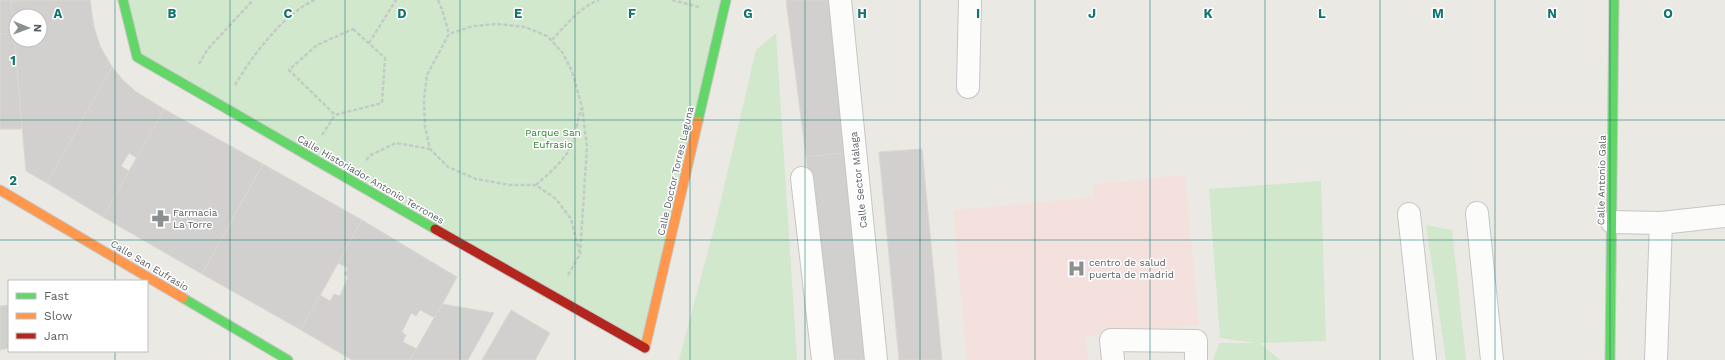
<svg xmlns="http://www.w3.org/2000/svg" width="1725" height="360" font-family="'Work Sans',sans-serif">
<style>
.medical{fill:#f4e1de}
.green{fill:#d1e8cc}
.building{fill:#d2d0ce;stroke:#dad7d3;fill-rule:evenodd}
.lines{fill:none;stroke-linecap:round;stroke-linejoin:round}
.street-casing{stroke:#c6c6c5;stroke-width:24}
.fast-casing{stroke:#c6c7c6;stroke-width:11}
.slow-casing{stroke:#c6c7c6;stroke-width:11}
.jam-casing{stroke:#c6c7c6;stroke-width:11}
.path{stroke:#c3cbc6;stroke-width:2.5;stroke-dasharray:4 2;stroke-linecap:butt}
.street{stroke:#fcfcfb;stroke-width:22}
.fast{stroke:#63d668;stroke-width:9}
.slow{stroke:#ff974d;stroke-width:9}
.jam{stroke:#b3261e;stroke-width:9}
.grid{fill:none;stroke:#0f766e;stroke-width:1;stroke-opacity:0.55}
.labels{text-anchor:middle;stroke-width:3;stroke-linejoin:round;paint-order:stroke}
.park-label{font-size:10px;fill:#2f872d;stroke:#fff}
.street-label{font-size:10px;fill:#595e63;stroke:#fff}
.poi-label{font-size:10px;fill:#595e63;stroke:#fff;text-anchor:start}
.grid-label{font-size:13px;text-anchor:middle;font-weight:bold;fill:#0f766e;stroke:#fff;stroke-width:3;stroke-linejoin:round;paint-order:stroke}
</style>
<rect width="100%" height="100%" fill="#eae9e4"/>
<polygon class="medical" points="1185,175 1199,325 1086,336 1088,360 967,360 953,210 1094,197 1093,184"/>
<g class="green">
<polygon points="123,0 726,0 645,348 137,57"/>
<polygon points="776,33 797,360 679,360 717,217 756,50"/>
<polygon points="1321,181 1326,341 1260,343 1280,360 1213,360 1219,343 1255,343 1220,338 1209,189"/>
<polygon points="1426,225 1452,230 1466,360 1446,360"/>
</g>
<g class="building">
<polygon points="0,0 11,0 14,33 0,34"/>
<polygon points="11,0 28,0 11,2"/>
<path d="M28 0H90L94 27 100 46 112 67 47 183 26 171 11 2ZM16 16H40V40H16Z"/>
<polygon points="786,0 831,0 851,152 806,157"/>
<polygon points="14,33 22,129 0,129 0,34"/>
<polygon points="112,67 123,80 135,91 164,109 137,158 129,153 121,166 129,171 103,217 47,183"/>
<polygon points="164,109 263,164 202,274 103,217"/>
<polygon points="922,149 942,360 899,360 879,152"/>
<polygon points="851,152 875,360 829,360 806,157"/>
<polygon points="263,164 362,220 301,330 202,274"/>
<polygon points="362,220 457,277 435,318 420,310 416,316 411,313 402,332 406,335 403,342 417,349 410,360 352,360 301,330 320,295 330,301 334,294 340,296 348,277 344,274 348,268 338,263"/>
<polygon points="442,304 494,313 468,360 410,360"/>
<polygon points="9,305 9,348 0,350 0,306"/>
<polygon points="511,310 550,333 535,360 482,360"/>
</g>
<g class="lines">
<defs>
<g id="street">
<polyline points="840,0 876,360"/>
<polyline points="968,87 970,0"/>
<polyline points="802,178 823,360"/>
<polyline points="1477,213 1492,360"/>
<polyline points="1409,214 1425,360"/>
<polyline points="1612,222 1661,223 1725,216"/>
<polyline points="1113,360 1111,340 1196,341 1196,360"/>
<polyline points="1656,360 1661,223"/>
</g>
<g id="fast">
<polyline points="123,0 137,57 435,229"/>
<polyline points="698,121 726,0"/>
<polyline points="183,298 288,360"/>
<polyline points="1610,360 1614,0"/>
</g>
<g id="slow">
<polyline points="0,190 183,298"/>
<polyline points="645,348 698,121"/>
</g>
<polyline id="jam" points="435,229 645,348"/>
</defs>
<use href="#street" class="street-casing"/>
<use href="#fast" class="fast-casing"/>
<use href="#slow" class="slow-casing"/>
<use href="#jam" class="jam-casing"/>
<g class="path">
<polyline points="438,0 442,9 449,34"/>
<polyline points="672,0 699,7"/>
<polygon points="353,29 385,58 382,103 335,115 289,70 317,45"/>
<path d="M552 40C565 26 580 7 599 0"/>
<polyline points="369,43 396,0"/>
<polyline points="199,64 207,50 253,0"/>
<path d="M235 85C252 56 284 13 315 0"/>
<polyline points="322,135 335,115"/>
<polyline points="366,160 371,155 396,143 430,149"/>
<path d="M536 185C546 176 557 167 565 156 575 143 577 124 581 108"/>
<polyline points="568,275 580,254 587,147 582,107 572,71 562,52 547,36 525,27 497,24 473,26 449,34 427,75 424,100 425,127 430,149 448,167 476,179 510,185 536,185 556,199 571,219 580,254"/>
</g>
<use href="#street" class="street"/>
<use href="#fast" class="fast"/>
<use href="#slow" class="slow"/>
<use href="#jam" class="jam"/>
</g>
<path class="grid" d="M115 0V281M230 0V360M345 0V360M460 0V360M575 0V360M690 0V360M805 0V360M920 0V360M1035 0V360M1150 0V360M1265 0V360M1380 0V360M1495 0V360M1610 0V360M0 120H1725M0 240H1725M115 351V360"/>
<defs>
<symbol id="pharmacy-bare" viewBox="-9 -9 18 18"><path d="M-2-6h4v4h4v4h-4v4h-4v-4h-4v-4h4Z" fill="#8c8f90" stroke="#fff" stroke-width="2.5" paint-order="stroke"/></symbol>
<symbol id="hospital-bare" viewBox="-9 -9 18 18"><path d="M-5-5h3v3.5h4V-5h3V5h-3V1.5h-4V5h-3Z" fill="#8c8f90" stroke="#fff" stroke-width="2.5" paint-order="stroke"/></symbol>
</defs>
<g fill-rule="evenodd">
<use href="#pharmacy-bare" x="148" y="206" width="25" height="25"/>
<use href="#hospital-bare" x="1064" y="256" width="25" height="25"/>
</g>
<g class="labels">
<g class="park-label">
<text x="553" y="136">Parque San<tspan x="553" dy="12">Eufrasio</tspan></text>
</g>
<g class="street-label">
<text transform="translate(675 171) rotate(-77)" y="4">Calle Doctor Torres Laguna</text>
<text transform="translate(371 179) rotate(30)" y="4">Calle Historiador Antonio Terrones</text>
<text transform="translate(858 180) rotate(-96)" y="4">Calle Sector Málaga</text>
<text transform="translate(1601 180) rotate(-89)" y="4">Calle Antonio Gala</text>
<text transform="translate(150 265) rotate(31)" y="4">Calle San Eufrasio</text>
</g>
<g class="poi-label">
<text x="173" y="216">Farmacia<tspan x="173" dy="12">La Torre</tspan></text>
<text x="1089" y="266">centro de salud<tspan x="1089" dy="12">puerta de madrid</tspan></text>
</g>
</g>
<g class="grid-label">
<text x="58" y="18">A</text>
<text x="172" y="18">B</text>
<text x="288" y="18">C</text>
<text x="402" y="18">D</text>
<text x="518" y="18">E</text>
<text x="632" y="18">F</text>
<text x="748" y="18">G</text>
<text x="862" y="18">H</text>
<text x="978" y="18">I</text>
<text x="1092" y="18">J</text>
<text x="1208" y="18">K</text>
<text x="1322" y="18">L</text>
<text x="1438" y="18">M</text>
<text x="1552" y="18">N</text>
<text x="1668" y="18">O</text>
<text x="13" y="65">1</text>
<text x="13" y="185">2</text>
</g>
<rect x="8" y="280" width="140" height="72" fill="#ffffff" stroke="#bdbfc1"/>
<rect x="16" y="293" width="20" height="6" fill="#63d668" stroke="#bdbfc1"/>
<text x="44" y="300" font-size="12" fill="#595e63">Fast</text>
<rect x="16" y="313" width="20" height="6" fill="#ff974d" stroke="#bdbfc1"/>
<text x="44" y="320" font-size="12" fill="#595e63">Slow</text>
<rect x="16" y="333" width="20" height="6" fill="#b3261e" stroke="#bdbfc1"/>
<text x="44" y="340" font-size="12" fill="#595e63">Jam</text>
<g transform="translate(28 28) rotate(91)"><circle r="19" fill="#ffffff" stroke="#bdbfc1"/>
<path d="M0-3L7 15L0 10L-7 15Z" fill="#8c8f90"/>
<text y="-6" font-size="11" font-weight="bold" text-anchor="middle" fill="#595e63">N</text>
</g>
</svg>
